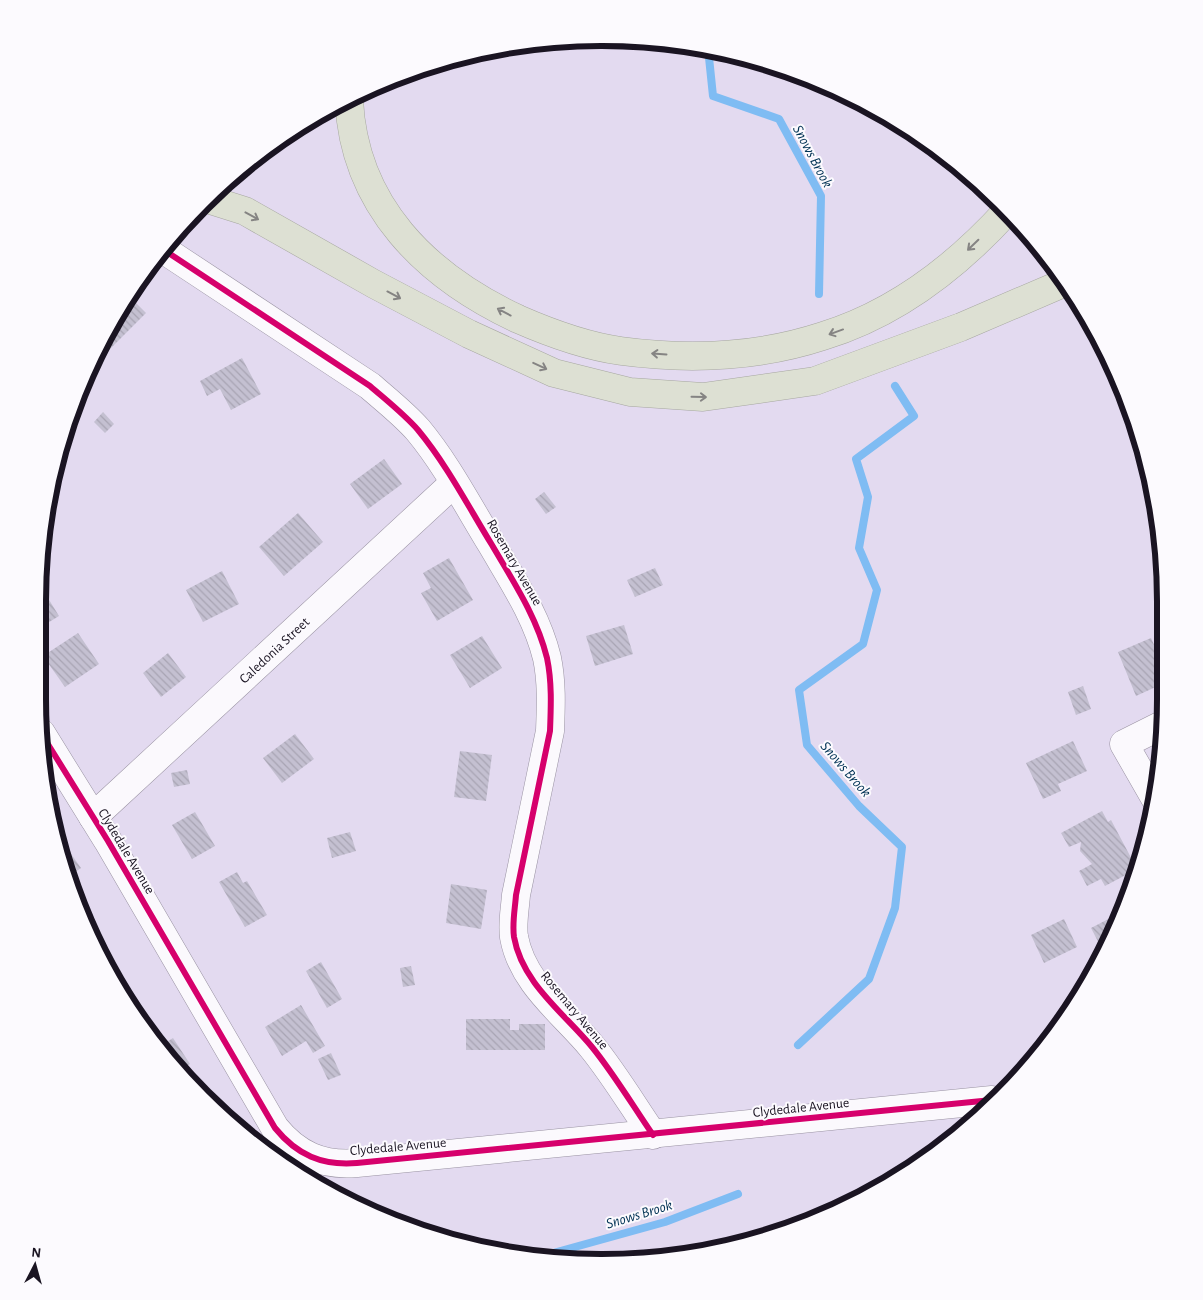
<svg xmlns="http://www.w3.org/2000/svg" width="1203" height="1300" font-family="'Alegreya Sans',sans-serif">
<style>
.lines{fill:none;stroke-linecap:round;stroke-linejoin:round}
.stream{stroke:#7fbcf3;stroke-width:8}
.building{fill:url(#building-back-hatch)}
.minor-casing{stroke:#9992a2;stroke-width:29}
.highway-casing{stroke:#a6a7a0;stroke-width:29}
.minor{stroke:#fbf9fd;stroke-width:28}
.highway{stroke:#dde0d3;stroke-width:28}
.cycleway-casing{stroke:#fcfafe;stroke-width:9}
.cycleway{stroke:#d6006c;stroke-width:6}
.oneway{stroke:#858483}
.labels{text-anchor:middle;stroke-width:4;stroke-linejoin:round;paint-order:stroke}
.street-label{font-size:14px;fill:#1a1422;stroke:#fcfafe}
.water-label{font-size:15px;font-style:italic;fill:#003254;stroke:#fcfafe}
.rim{fill:none;stroke:#1a1422;stroke-width:6}
</style>
<defs>
<pattern id="building-back-hatch" width="6" height="6" patternUnits="userSpaceOnUse" patternTransform="scale(1.25)"><rect width="6" height="6" fill="#c4c0d1"/><path d="M-1 5l2 2M0 0l6 6M5-1l2 2" fill="none" stroke="#a8a4b3"/></pattern>
</defs>
<rect width="100%" height="100%" fill="#e3daf0"/>
<g class="lines">
<g class="stream">
<polyline points="708,48 713,96 779,119 821,196 819,294"/>
<polyline points="798,1045 869,979 895,908 902,847 859,806 807,745 799,690 863,644 877,590 859,548 868,497 856,459 914,416 895,386"/>
<polyline points="546,1255 665,1222 738,1194"/>
</g>
</g>
<g class="building">
<polygon points="129,296 146,313 109,350 103,343"/>
<polygon points="242,358 261,394 231,410 220,389 207,396 200,381"/>
<polygon points="103,412 114,424 105,433 94,422"/>
<polygon points="72,414 79,421 66,434"/>
<polygon points="63,442 69,448 58,458 62,446"/>
<polygon points="384,459 402,484 368,509 350,484"/>
<polygon points="544,492 556,507 546,514 535,499"/>
<polygon points="298,513 323,542 284,576 259,547"/>
<polygon points="449,558 473,600 437,621 421,593 431,588 423,573"/>
<polygon points="655,568 663,585 635,597 627,580"/>
<polygon points="222,571 239,604 203,622 186,590"/>
<polygon points="43,590 59,616 41,627 43,595"/>
<polygon points="624,625 633,654 595,666 586,636"/>
<polygon points="78,633 99,664 65,687 43,656"/>
<polygon points="482,636 502,668 470,688 450,655"/>
<polygon points="1151,638 1164,667 1163,675 1157,677 1160,685 1136,696 1118,652"/>
<polygon points="168,653 186,677 161,697 143,673"/>
<polygon points="1083,686 1091,709 1076,715 1068,692"/>
<polygon points="295,734 314,759 282,783 263,758"/>
<polygon points="1073,741 1087,771 1058,784 1061,791 1043,799 1026,763"/>
<polygon points="460,751 492,755 486,801 454,797"/>
<polygon points="187,770 190,784 174,787 171,773"/>
<polygon points="1102,811 1108,822 1111,820 1137,869 1105,886 1101,879 1087,886 1079,871 1092,864 1080,851 1081,842 1069,847 1061,833"/>
<polygon points="195,812 215,846 192,859 172,825"/>
<polygon points="350,832 356,851 332,858 327,838"/>
<polygon points="64,844 81,868 71,875 61,846"/>
<polygon points="237,872 243,883 247,881 267,915 245,927 219,882"/>
<polygon points="451,884 487,890 481,929 446,923"/>
<polygon points="1120,913 1118,918 1103,951 1091,928"/>
<polygon points="1064,919 1077,947 1044,963 1031,935"/>
<polygon points="321,962 342,999 327,1008 306,971"/>
<polygon points="411,966 415,985 403,987 400,968"/>
<polygon points="301,1005 325,1046 313,1053 306,1041 282,1056 265,1027"/>
<polygon points="466,1019 510,1019 510,1030 519,1030 519,1024 545,1024 545,1050 466,1050"/>
<polygon points="173,1038 190,1064 180,1070 159,1047"/>
<polygon points="331,1053 341,1075 328,1080 318,1059"/>
</g>
<g class="lines">
<defs>
<g id="minor">
<path d="M164 250 370 386C386 400 404 414 418 430 447 465 468 506 492 545 513 581 537 617 547 658 552 682 551 706 550 731L516 895C515 909 512 923 514 937 522 983 564 1013 592 1047 614 1074 633 1106 653 1135"/>
<path d="M41 733 108 841 275 1128C297 1155 322 1166 357 1163L992 1100"/>
<polyline points="1155,798 1124,744 1162,725"/>
<polyline points="93,817 454,483"/>
</g>
<g id="highway">
<path d="M349 100C354 206 426 276 518 319 550 333 585 346 621 351 688 360 759 357 823 336 895 314 957 266 1007 211"/>
<polyline points="207,199 245,211 374,284 469,334 554,373 630,392 703,397 815,381 961,327 1066,282"/>
</g>
</defs>
<use href="#minor" class="minor-casing"/>
<use href="#highway" class="highway-casing"/>
<use href="#minor" class="minor"/>
<use href="#highway" class="highway"/>
<defs>
<g id="cycleway">
<path d="M164 250 370 386C386 400 404 414 418 430 447 465 468 506 492 545 513 581 537 617 547 658 552 682 551 706 550 731L516 895C515 909 512 923 514 937 522 983 564 1013 592 1047 614 1074 633 1106 653 1135"/>
<path d="M41 733 108 841 275 1128C297 1155 322 1166 357 1163L992 1100"/>
</g>
</defs>
<use href="#cycleway" class="cycleway-casing"/>
<use href="#cycleway" class="cycleway"/>
</g>
<defs><path id="oneway-shaft" d="M-6 0H5M1.5-3L5.5 0L1.5 3" fill="none" stroke-width="1.6" stroke-linecap="round" stroke-linejoin="round" transform="scale(1.25)"/></defs>
<g class="oneway">
<use href="#oneway-shaft" transform="translate(252 216) rotate(29)"/>
<use href="#oneway-shaft" transform="translate(973 245) rotate(136)"/>
<use href="#oneway-shaft" transform="translate(394 295) rotate(28)"/>
<use href="#oneway-shaft" transform="translate(504 312) rotate(-152)"/>
<use href="#oneway-shaft" transform="translate(836 332) rotate(160)"/>
<use href="#oneway-shaft" transform="translate(659 354) rotate(-176)"/>
<use href="#oneway-shaft" transform="translate(540 366) rotate(25)"/>
<use href="#oneway-shaft" transform="translate(699 397) rotate(1)"/>
</g>
<g class="labels">
<g class="street-label">
<text transform="translate(515 562) rotate(60)" y="5">Rosemary Avenue</text>
<text transform="translate(274 650) rotate(-43)" y="5">Caledonia Street</text>
<text transform="translate(127 851) rotate(59)" y="5">Clydedale Avenue</text>
<text transform="translate(575 1010) rotate(50)" y="5">Rosemary Avenue</text>
<text transform="translate(801 1107) rotate(-6)" y="5">Clydedale Avenue</text>
<text transform="translate(398 1146) rotate(-5)" y="5">Clydedale Avenue</text>
</g>
<g class="water-label">
<text transform="translate(813 156) rotate(62)" y="5">Snows Brook</text>
<text transform="translate(846 769) rotate(49)" y="5">Snows Brook</text>
<text transform="translate(639 1214) rotate(-17)" y="5">Snows Brook</text>
</g>
</g>
<path d="M0 0H1203V1300H0ZM601 46H602A555 555 0 0 1 1157 601V699A555 555 0 0 1 602 1254H601A555 555 0 0 1 46 699V601A555 555 0 0 1 601 46Z" fill="#fcfafe" fill-rule="evenodd"/>
<path class="rim" d="M601 46H602A555 555 0 0 1 1157 601V699A555 555 0 0 1 602 1254H601A555 555 0 0 1 46 699V601A555 555 0 0 1 601 46Z"/>
<g transform="translate(35 1265) rotate(6)" stroke="#fcfafe" stroke-width="4" paint-order="stroke">
<path d="M0-4L9 19L0 12L-9 19Z" fill="#1a1422"/>
<text y="-8" font-size="14" font-weight="bold" text-anchor="middle" fill="#1a1422">N</text>
</g>
</svg>
